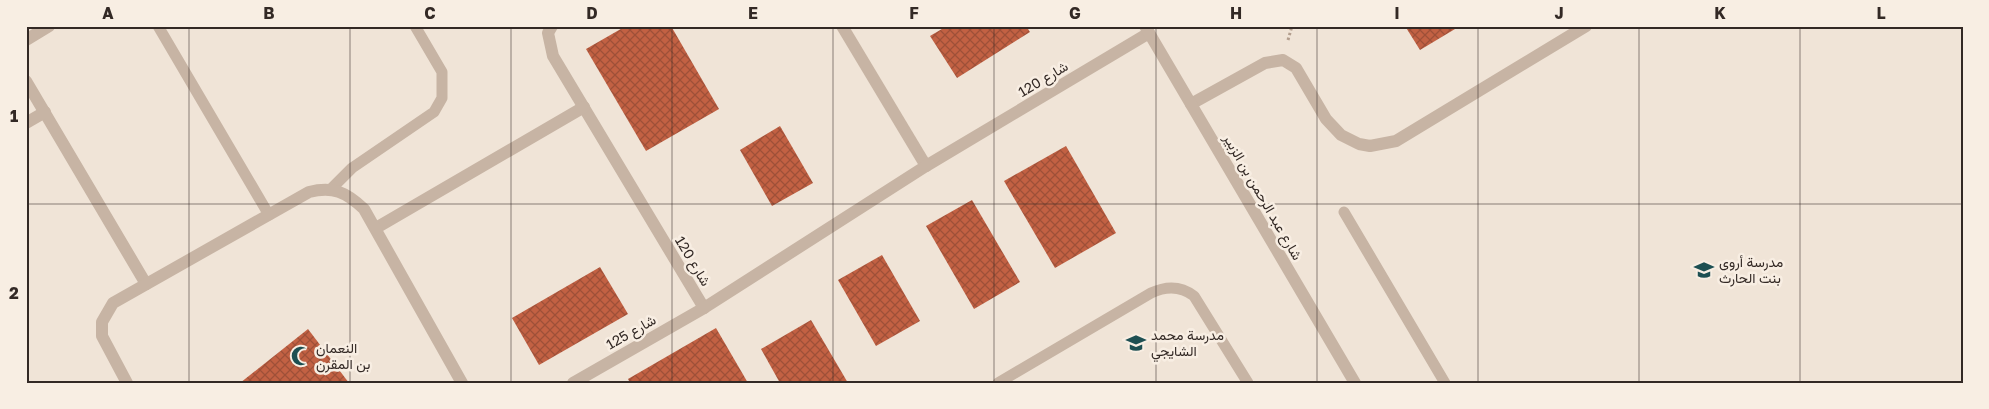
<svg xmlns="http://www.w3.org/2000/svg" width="1989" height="409" font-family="'Golos Text',Vazirmatn,sans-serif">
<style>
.building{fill:url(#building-cross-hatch)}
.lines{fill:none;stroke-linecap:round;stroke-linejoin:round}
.path{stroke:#b39e8e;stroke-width:3;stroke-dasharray:2.5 2.5;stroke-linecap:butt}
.service{stroke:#c7b4a4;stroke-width:11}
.minor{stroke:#c7b4a4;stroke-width:12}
.tertiary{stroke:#c7b4a4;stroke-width:12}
.grid{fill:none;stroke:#332925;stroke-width:1;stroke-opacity:0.55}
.labels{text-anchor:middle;stroke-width:5;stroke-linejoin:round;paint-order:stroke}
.street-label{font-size:14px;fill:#332925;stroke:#f8eee3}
.poi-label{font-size:14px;fill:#332925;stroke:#f8eee3;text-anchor:start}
.neatline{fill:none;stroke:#332925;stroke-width:2}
.grid-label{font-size:16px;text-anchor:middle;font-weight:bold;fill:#332925}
</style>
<defs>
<pattern id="building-cross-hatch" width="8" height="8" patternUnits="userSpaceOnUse" patternTransform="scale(1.25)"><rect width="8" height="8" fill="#c26143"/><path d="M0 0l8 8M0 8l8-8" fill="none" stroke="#9e5038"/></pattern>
</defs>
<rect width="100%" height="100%" fill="#f0e4d7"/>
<g class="building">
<polygon points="626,26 671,26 719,109 646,151 586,49"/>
<polygon points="947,26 1026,26 1030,32 957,78 930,36"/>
<polygon points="1405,26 1460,26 1420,50"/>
<polygon points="780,126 813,183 772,206 740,150"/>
<polygon points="1066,146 1116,233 1055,268 1004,181"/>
<polygon points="972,200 1020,282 974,309 926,226"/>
<polygon points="882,255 920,321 876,346 838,280"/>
<polygon points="600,267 628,314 539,365 512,318"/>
<polygon points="811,320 848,383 780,383 761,349"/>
<polygon points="716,328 748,383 630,383 628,379"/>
<polygon points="308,329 349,383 240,383"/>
</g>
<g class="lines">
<polyline class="path" points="1288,40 1292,26"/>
<g class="service">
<polyline points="158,26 269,215"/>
<polyline points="330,190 352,168 434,112 442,98 442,72 415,26"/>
<polyline points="1344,212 1445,383"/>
<path d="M998 383 1151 293C1166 286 1181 286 1194 296L1248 383"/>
</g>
<g class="minor">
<polyline points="552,26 548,33 553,56 704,308"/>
<polyline points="842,26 926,166"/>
<polyline points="26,40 49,26"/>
<polyline points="26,81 146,284"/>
<polyline points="1191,104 1265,63 1283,60 1296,68 1326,119 1341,135 1359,144 1370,146 1396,141 1586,26"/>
<polyline points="26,123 45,112"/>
<polyline points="376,228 584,107"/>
<path d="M127 383 102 336V322L113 303 309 192C333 186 346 192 364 209L462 383"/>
<polyline points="573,383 704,308 926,166 1149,33"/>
</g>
<polyline class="tertiary" points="1145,26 1355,383"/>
</g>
<path class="grid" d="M189 26V383M350 26V383M511 26V383M672 26V383M833 26V383M994 26V383M1156 26V383M1317 26V383M1478 26V383M1639 26V383M1800 26V383M26 204H1963"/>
<defs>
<symbol id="school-bare" viewBox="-9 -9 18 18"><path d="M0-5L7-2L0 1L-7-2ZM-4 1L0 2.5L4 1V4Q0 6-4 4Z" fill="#1d4f52" stroke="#f8eee3" stroke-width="2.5" paint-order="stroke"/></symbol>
<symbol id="mosque-bare" viewBox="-9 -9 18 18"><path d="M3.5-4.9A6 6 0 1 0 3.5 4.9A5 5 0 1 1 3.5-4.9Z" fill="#1d4f52" stroke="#f8eee3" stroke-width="2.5" paint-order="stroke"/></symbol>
</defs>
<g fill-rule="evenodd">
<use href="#school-bare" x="1690" y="256" width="28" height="28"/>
<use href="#school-bare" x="1122" y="329" width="28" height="28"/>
<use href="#mosque-bare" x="287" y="342" width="28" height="28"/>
</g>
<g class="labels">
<g class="street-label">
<text transform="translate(1043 79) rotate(-31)" y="5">شارع 120</text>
<text transform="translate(1263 197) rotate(60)" y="5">شارع عبد الرحمن بن الزبير</text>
<text transform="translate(693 261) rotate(59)" y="5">شارع 120</text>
<text transform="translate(631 332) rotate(-30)" y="5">شارع 125</text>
</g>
<g class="poi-label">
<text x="1719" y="267">مدرسة أروى<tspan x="1719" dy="16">بنت الحارث</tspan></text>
<text x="1151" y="340">مدرسة محمد<tspan x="1151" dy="16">الشايجي</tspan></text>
<text x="316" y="353">النعمان<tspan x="316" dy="16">بن المقرن</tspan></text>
</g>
</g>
<rect width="1989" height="409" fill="none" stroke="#f8eee3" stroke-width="55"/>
<rect x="28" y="28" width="1934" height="354" class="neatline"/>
<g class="grid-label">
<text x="108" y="19">A</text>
<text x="269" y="19">B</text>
<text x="430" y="19">C</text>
<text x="592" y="19">D</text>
<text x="753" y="19">E</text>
<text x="914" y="19">F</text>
<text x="1075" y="19">G</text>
<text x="1236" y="19">H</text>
<text x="1397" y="19">I</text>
<text x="1559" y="19">J</text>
<text x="1720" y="19">K</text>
<text x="1881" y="19">L</text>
<text x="14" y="122">1</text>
<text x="14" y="299">2</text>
</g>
</svg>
